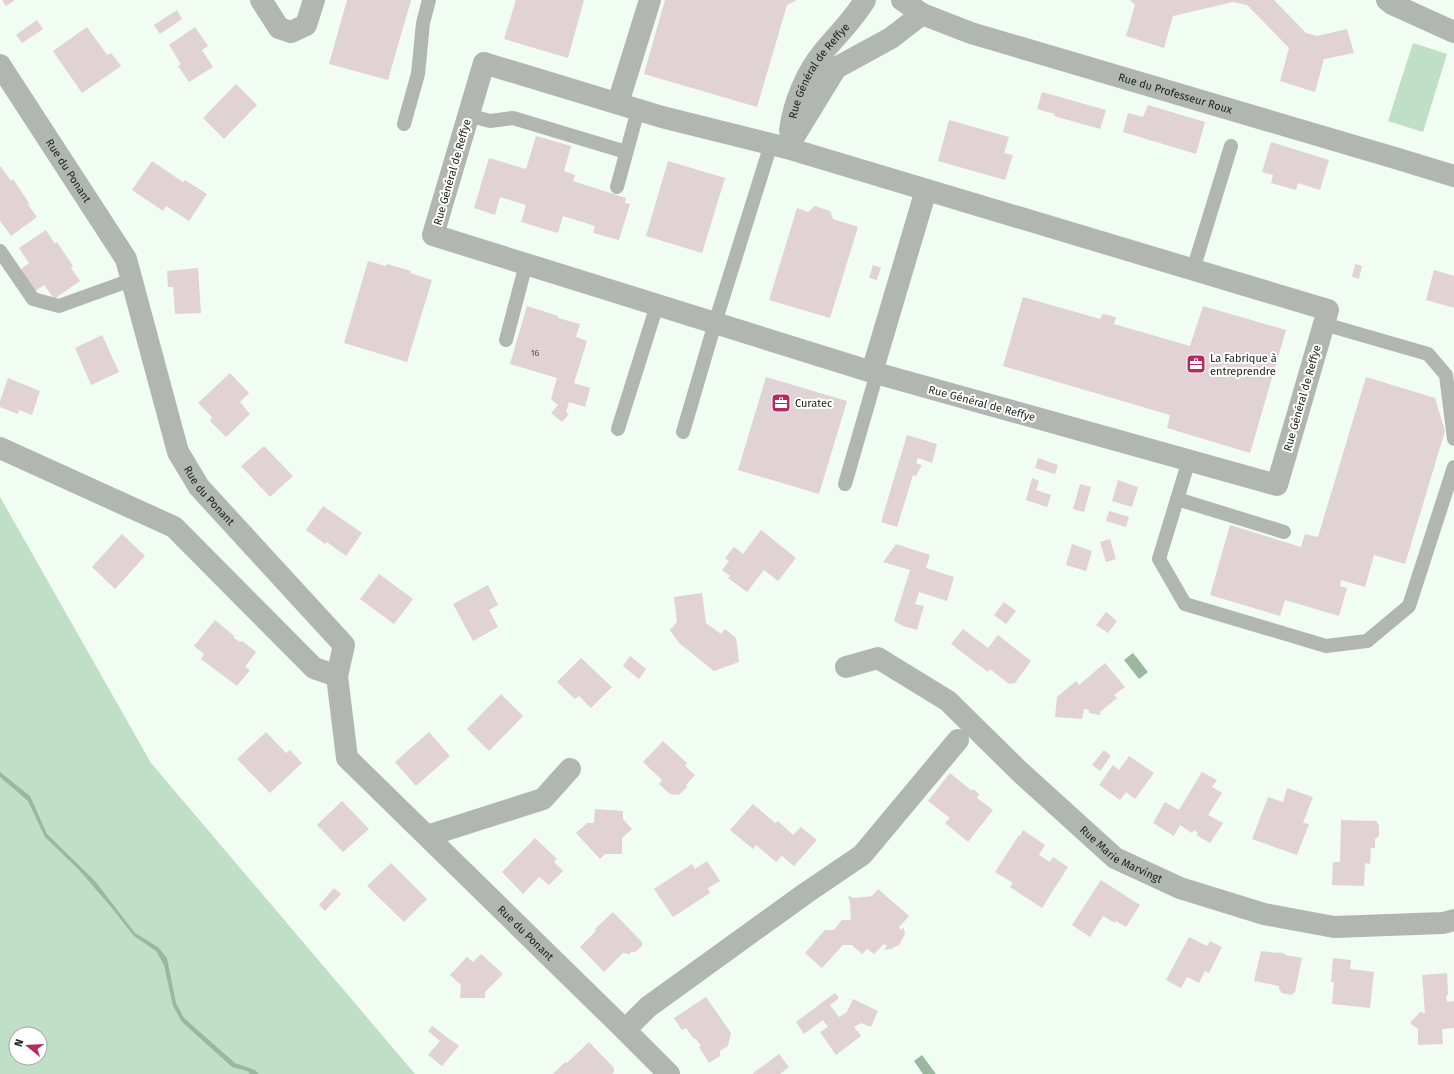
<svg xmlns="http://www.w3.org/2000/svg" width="1454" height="1074" font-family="'Fira Sans',sans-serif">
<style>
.green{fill:#bfdfc6;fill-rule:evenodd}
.water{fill:#99b89f}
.building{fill:#e1d2d6}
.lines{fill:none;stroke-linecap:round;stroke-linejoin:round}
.lane{stroke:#b1b6b2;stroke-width:14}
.street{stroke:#b1b6b2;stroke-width:22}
.labels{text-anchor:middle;stroke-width:4;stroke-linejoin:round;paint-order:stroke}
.number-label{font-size:9px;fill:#50504e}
.street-label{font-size:11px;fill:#202420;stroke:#fff}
.poi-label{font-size:11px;fill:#202420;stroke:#fff;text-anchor:start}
</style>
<rect width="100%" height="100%" fill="#f1fcf3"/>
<g class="green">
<polygon points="1413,43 1447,54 1423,132 1388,121"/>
<path d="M0 497 151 763 415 1074H0ZM16 1034H40V1058H16Z"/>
</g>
<g class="water">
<polygon points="1133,653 1148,672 1139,679 1124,660"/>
<polygon points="0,772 30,796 47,834 95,881 135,933 158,947 167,958 176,1003 184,1018 235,1063 255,1070 259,1074 250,1074 247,1071 232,1067 182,1022 173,1006 164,965 156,951 134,936 111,907 80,871 45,837 28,801 0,777"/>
<polygon points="922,1055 936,1074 923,1074 914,1061"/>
</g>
<g class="building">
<polygon points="2,0 15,0 6,6"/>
<polygon points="347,0 411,0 388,80 329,64"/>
<polygon points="516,0 584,0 568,58 504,39"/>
<polygon points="665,0 797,0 787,5 757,107 644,74"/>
<polygon points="1130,0 1274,0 1306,33 1317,36 1347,29 1354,53 1324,59 1315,92 1280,81 1289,48 1247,5 1233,2 1173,16 1164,48 1126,36 1135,5"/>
<polygon points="177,10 182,19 160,34 154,25"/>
<polygon points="37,20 43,29 22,43 16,35"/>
<polygon points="87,27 107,55 111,53 121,66 82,93 53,51"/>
<polygon points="195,27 208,46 202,50 213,67 189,82 178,66 181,64 169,45"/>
<polygon points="236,84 257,105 224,139 203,118"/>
<polygon points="1042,92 1106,110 1100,129 1054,116 1055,114 1037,109"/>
<polygon points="1148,105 1205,122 1196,154 1123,132 1128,113 1143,117"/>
<polygon points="949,120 1009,137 1004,153 1013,155 1005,180 938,161"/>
<polygon points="536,136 571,146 564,171 575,175 573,181 626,198 625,203 630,204 619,240 593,233 595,226 563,216 558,233 521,222 526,205 500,197 495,215 474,208 489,158 526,169"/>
<polygon points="1271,142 1329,160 1320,190 1298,183 1296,190 1271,183 1273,175 1262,172"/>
<polygon points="152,161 183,182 185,180 207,194 189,221 166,206 163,211 132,190"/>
<polygon points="668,161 725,178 702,253 646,236"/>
<polygon points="0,167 1,167 11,181 13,179 29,203 28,205 37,217 11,236 0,221"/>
<polygon points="815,206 830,211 833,219 858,227 830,318 769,300 797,208 808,212"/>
<polygon points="46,230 55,244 57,242 73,266 71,268 80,281 54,299 44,285 34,292 20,270 29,263 19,248"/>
<polygon points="368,261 386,266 387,264 411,271 410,273 432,280 407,362 344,343"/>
<polygon points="1355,264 1362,266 1359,279 1352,277"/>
<polygon points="873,265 881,268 877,280 869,278"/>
<polygon points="198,268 201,313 175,314 173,287 168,287 167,271"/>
<polygon points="1434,270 1454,276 1454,308 1426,300"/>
<polygon points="1023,297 1100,319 1103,314 1116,317 1114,324 1190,346 1203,306 1286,330 1250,453 1167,428 1170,415 1003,366"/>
<polygon points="527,306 558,316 558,318 580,324 576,337 587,341 574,383 590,388 585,407 569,402 566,412 569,414 562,422 551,413 558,405 551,399 557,378 510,364"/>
<polygon points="102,335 119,372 91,385 75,348"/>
<polygon points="230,373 249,393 240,402 250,414 226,437 210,421 212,417 198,403"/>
<polygon points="766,377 847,401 819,494 738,470"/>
<polygon points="1366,377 1435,398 1445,431 1405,564 1374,555 1365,587 1341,580 1340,586 1347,588 1339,616 1285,600 1280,616 1210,595 1230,525 1301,547 1305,534 1318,537"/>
<polygon points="8,378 40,391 32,415 19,410 18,414 0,407 0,401"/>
<polygon points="907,435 937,444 932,463 918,458 916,463 922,465 916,476 913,475 897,527 881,522"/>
<polygon points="264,446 293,476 270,497 241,466"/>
<polygon points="1038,458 1058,465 1055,474 1035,468"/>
<polygon points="1032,478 1039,481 1036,490 1051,495 1047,507 1026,500"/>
<polygon points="1118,480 1138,487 1132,507 1112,501"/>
<polygon points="1080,484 1091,487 1084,512 1073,509"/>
<polygon points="323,506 362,533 346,556 327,542 325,544 306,530"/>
<polygon points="1109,511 1129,517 1126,527 1106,521"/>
<polygon points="761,530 796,558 778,581 764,570 747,592 728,578 730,576 722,570 729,561 725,558 734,547 743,554"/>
<polygon points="122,534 145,556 115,589 92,567"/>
<polygon points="1110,539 1116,559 1106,562 1100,542"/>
<polygon points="896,544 930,555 926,568 954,577 947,601 919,592 915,604 924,606 917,630 903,626 894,621 910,570 883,562"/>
<polygon points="1072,544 1092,551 1086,571 1066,565"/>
<polygon points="379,574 413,599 394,624 360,599"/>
<polygon points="488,585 498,605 489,610 498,627 473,641 453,604"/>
<polygon points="702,593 706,623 721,634 725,629 736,638 739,662 714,671 679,643 670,630 677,622 674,597"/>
<polygon points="1004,602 1016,611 1006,624 994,615"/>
<polygon points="1106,612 1117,621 1108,633 1096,625"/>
<polygon points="215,620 234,636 234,638 240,642 242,641 256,652 245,667 250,670 237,686 201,659 204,654 194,646"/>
<polygon points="963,629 988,648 998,635 1031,661 1015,683 1009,684 990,669 988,672 951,644"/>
<polygon points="630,656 646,669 639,679 623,666"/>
<polygon points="581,658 612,687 591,708 579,696 575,699 557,682"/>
<polygon points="1105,663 1125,687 1114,695 1117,698 1100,712 1100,715 1089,713 1089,710 1084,709 1082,719 1055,717 1057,697 1076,681 1079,685"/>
<polygon points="501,694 523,716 489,751 467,729"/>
<polygon points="266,732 286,753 290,750 302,763 270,793 237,759"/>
<polygon points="429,732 450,756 416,786 395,762"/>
<polygon points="663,741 687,763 685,766 695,775 686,785 687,787 679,795 670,794 659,784 662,780 643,762"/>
<polygon points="1104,750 1111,756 1100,771 1092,765"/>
<polygon points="1129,756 1154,773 1135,799 1126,792 1120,800 1099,785 1113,765 1119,770"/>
<polygon points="1202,772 1217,780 1212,787 1222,793 1208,815 1223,823 1210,843 1196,835 1198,833 1194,830 1192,833 1180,825 1174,836 1153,823 1165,802 1179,810"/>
<polygon points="950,773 972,791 973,789 979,794 977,798 993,810 968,842 945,823 950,818 928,801"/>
<polygon points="1287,788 1313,797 1303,823 1309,824 1297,855 1252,839 1268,797 1283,802"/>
<polygon points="342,801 369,829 343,852 317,825"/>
<polygon points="753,804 775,823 778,821 793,835 801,827 817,840 794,866 782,856 776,862 756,845 753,849 730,830"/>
<polygon points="595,809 623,811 623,819 632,829 622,838 622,854 605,854 600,859 576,833 587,823 594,823"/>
<polygon points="1341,820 1376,821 1379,825 1379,836 1375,839 1375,848 1371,848 1370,864 1365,863 1364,886 1332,885 1333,862 1340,862"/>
<polygon points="1023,830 1045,845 1039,855 1050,862 1053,857 1068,867 1042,908 1010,887 1013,883 995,872 1019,835 1020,836"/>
<polygon points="535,838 557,859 554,862 563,871 549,885 539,877 523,894 502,872"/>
<polygon points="707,861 720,881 708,888 710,893 673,917 654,889 692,864 695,869"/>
<polygon points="391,863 427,899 404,922 367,886"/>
<polygon points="1101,880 1140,905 1126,927 1116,921 1115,923 1103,916 1090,937 1072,925"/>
<polygon points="334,888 341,894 325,911 319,905"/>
<polygon points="878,889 909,916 899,927 901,930 904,927 904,929 905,934 899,945 891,949 884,950 887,946 884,944 874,954 867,949 862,954 852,945 843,945 822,968 805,953 825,930 834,930 842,920 851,920 850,903 848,896 855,898 872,896"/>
<polygon points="613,912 636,936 642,942 642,946 635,952 631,952 630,954 623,953 604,972 580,947 596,931 595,929"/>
<polygon points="1189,937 1207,946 1210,941 1222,947 1209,973 1205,971 1199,983 1187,977 1181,988 1166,980"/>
<polygon points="1261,951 1277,953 1277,952 1286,954 1285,955 1302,958 1295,992 1291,995 1282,993 1279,989 1279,986 1254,981"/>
<polygon points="481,954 503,974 485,992 485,998 460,998 461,985 450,975 467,957 473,962"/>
<polygon points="1333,958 1351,960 1350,969 1374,972 1370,1008 1332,1004 1334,982 1331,982"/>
<polygon points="1447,973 1448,994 1446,997 1447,1002 1454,1001 1454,1028 1442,1029 1443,1044 1418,1045 1418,1029 1410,1023 1420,1012 1425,1013 1422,975"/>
<polygon points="835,993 839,998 830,1005 839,1017 847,1012 853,999 878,1011 871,1027 861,1023 854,1027 861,1036 836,1055 820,1032 828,1027 823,1020 804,1034 796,1022"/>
<polygon points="706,997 731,1033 728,1046 720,1051 720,1056 709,1063 699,1047 701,1046 696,1039 694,1039 686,1028 682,1030 674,1018"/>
<polygon points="432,1026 459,1046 442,1066 428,1055 440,1041 428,1031"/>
<polygon points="589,1042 614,1068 614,1072 612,1074 553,1074 565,1062 567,1063"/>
<polygon points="779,1054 789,1067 780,1074 752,1074"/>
</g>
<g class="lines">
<g class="lane">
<polyline points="468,115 490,121 513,118 626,152"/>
<polyline points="404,124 418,74 423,23 429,0"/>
<polyline points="617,187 638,110"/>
<polyline points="0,251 33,299 59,306 131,280"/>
<polyline points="1193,270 1231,146"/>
<polyline points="1324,324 1428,354 1446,375 1454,439"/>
<polyline points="506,340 526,264"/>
<polyline points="618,429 657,305"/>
<polyline points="683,432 715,323 771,144"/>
<polyline points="1189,460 1159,559 1185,604 1326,646 1367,641 1409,606 1454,467"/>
<polyline points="845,484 877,373"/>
<polyline points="1177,499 1284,532"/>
</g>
<g class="street">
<polyline points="261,0 279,28 291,32 306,25 314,0"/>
<path id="s1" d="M902 0 922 14 971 33 1395 158 1454 176"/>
<polyline points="1387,0 1392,4 1454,32"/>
<polygon points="484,63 662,117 787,148 1328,310 1277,485 872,372 433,235"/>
<path id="s2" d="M0 65 126 259 178 452 199 487 344 645 337 676 347 758 625 1030"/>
<polyline points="618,103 650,0"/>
<path id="s3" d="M790 130C794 102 806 73 824 51 838 34 854 19 865 0"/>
<polyline points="787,148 836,68 891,38 922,14"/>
<polyline points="872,372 926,190"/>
<polyline points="0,448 174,527 314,668 337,676"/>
<path id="s4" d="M846 667 878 658 948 701 1019 771 1115 858 1180 888 1264 914 1334 927 1443 923 1454 920"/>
<polyline points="427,836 543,799 570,769"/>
<polyline points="669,1074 625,1030 648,1007 806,893 862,855 958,740"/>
</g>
</g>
<defs>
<symbol id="office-square" viewBox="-11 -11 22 22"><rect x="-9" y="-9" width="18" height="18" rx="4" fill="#b62a60" stroke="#fff"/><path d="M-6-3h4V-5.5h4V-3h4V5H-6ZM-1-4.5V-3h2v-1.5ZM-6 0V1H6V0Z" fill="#fff"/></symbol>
</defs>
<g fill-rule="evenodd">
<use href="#office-square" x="1185" y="353" width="22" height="22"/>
<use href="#office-square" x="770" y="392" width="22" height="22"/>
</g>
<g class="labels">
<g class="number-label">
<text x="535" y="356">16</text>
</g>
<g class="street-label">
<text dy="4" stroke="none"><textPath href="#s3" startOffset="67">Rue Général de Reffye</textPath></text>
<text dy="4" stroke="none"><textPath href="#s1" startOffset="290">Rue du Professeur Roux</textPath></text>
<text dy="4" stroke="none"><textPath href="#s2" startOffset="126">Rue du Ponant</textPath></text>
<text transform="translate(452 172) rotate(-74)" y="4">Rue Général de Reffye</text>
<text transform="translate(1302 398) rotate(-74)" y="4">Rue Général de Reffye</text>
<text transform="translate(982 403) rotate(15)" y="4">Rue Général de Reffye</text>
<text dy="4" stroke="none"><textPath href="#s2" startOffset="485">Rue du Ponant</textPath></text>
<text dy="4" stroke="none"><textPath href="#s4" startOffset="348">Rue Marie Marvingt</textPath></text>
<text dy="4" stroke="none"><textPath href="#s2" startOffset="1051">Rue du Ponant</textPath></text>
</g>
<g class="poi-label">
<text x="1210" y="362">La Fabrique à<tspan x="1210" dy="13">entreprendre</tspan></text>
<text x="795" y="407">Curatec</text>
</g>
</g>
<g transform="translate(28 1046) rotate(288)"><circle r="19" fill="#ffffff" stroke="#a6a7a6"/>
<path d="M0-3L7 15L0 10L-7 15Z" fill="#b62a60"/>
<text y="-6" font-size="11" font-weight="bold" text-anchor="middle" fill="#202420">N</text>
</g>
</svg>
